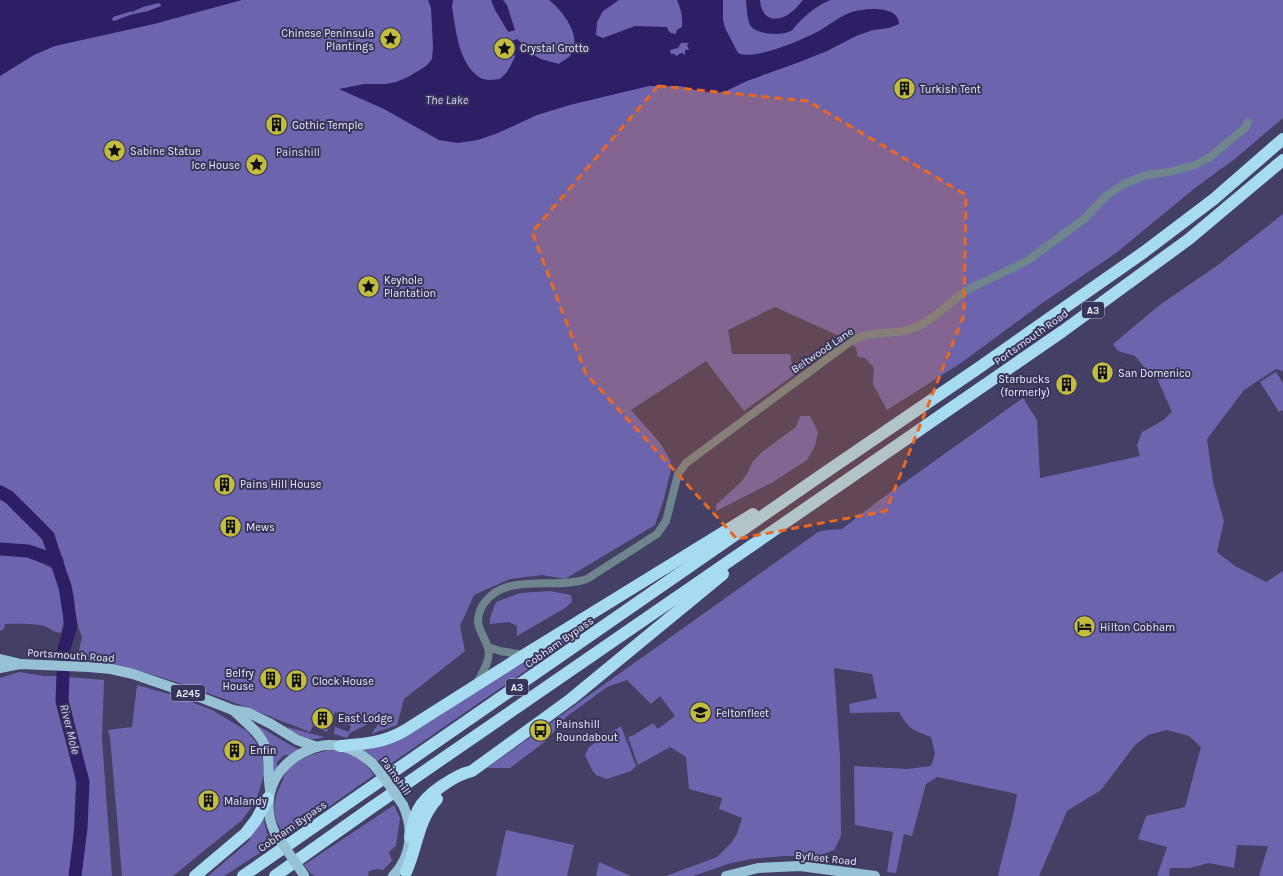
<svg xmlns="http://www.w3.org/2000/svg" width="1283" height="876" font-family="Karla,sans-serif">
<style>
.green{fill:#6c65ae}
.water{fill:#2e1e66;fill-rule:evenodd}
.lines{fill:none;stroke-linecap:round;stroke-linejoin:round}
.river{stroke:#2e1e66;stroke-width:13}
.street{stroke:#6f858e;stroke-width:8}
.primary{stroke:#97c2d6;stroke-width:10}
.highway{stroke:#a6dbf2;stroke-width:12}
.primary-bridge{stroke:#97c2d6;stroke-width:10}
.marked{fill:#e86824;fill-opacity:0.2;stroke:#e86824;stroke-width:3;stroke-dasharray:8 5;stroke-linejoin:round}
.labels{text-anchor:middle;stroke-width:4;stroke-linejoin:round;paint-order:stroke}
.shield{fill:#38355a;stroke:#b5b4cc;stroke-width:1}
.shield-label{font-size:10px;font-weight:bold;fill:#ebebfd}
.poi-label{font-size:11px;fill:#ebebfd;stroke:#38355a;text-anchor:start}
.park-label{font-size:11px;fill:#dcdcf2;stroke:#38355a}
.street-label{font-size:11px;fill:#ebebfd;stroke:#38355a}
.water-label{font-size:12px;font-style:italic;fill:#d5d3fe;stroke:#38355a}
</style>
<rect width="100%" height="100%" fill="#433f65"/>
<g class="green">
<path d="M0 0H746L748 18 790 31C802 19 814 7 830 0H1283V118L1236 158 1195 188 1116 253 1041 304 961 363 887 410 873 384 874 368 865 358 858 357 856 348 839 336 775 307 728 330 732 354H790L794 375 744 411 706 361 631 410 661 444 670 460 671 470 663 502 655 525 565 579 542 575 510 579 474 595 460 626 465 651 404 699 397 725 371 734 385 715 350 733 347 738 334 734 335 727 349 732 351 726 346 723 345 725 341 723 344 714 335 712 327 732 313 726 314 724 310 732C255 711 200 688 143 672 121 666 99 663 77 659L82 637 76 621 74 596 70 581 61 559 54 533 23 502 0 485Z"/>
<path d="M760 0H803C799 5 795 10 789 14 774 24 761 18 760 0Z"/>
<path d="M1283 214V371L1276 369 1244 390 1207 439 1213 482 1224 521 1217 552 1235 566 1266 582 1283 571V876H1259L1268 846 1237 845 1234 868 1209 863 1190 868H1170L1169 876H1157L1167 847 1138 839 1146 816 1185 807 1201 747 1189 736 1167 730 1148 735 1135 745 1101 790 1067 811 1039 876H998C1004 848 1013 822 1017 794L937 777 926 784 912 836 904 834 896 873 887 872 893 832 855 825 854 766 907 769 931 766 935 754 931 737C912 730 909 729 899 712L850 713 849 704 877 698 872 674 834 668 840 757 841 836 834 850 819 856H785L751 859 731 863 693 876H666L717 857 732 842 737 834 742 818 719 809 722 798 689 789 686 757 670 747 638 765 628 737 634 735 653 723 658 729 675 716 660 696 651 704 627 680 607 687 566 717 546 741 510 768H487L818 532 826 530 842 529 877 502 1023 398 1037 420 1040 478 1140 456 1137 445 1142 432 1162 421 1172 412 1156 376 1148 372 1135 356 1118 351 1113 344 1161 304 1218 265Z"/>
<polygon points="1276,372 1283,383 1283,410 1279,412 1260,382"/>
<polygon points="800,416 810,416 818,432 815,446 807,460 773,482 716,511 716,505 741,482 747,474 753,461 762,452 796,427"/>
<polygon points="0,499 9,504 43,539 47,552 17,545 0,545"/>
<path d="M0 553 9 556H26L41 563 55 570 57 572C59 594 68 610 61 633 52 632 51 628 44 626 32 623 17 624 5 624L4 629 0 631Z"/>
<polygon points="550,591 571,595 572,602 565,608 517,636 517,626 509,622 490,624 490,618 496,602 520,593"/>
<polygon points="579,628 582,632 386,767 384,764 382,765 372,756 359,748 375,748 397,741"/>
<polygon points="19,672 44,676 59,676 57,706 76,779 73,848 70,876 0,876 0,678"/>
<polygon points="68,677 104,680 102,739 112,876 80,876 87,814 87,778 67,701"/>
<polygon points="137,685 176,696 212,710 247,731 256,742 263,760 264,775 256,801 242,820 173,876 122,876 110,737 108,730 132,727"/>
<path d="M255 725C272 732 285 744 301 750L293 755H284L277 762V769L272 775Z"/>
<path d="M283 726 324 737C308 743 296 735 283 726Z"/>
<polygon points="621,726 636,766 631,771 607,779 596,775 592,770 585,755 589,747"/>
<path d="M328 750 346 752 361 758 374 775 286 837C271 817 271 804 282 782 284 778 285 771 289 768 300 758 314 754 328 750Z"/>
<polygon points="394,805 400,818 396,846 389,852 392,861 383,870 377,869 369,871 368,876 315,876 311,874 304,865"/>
<polygon points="263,814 266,830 272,845 224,876 208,876 249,841"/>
<polygon points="506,830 574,845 567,876 496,876"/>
<polygon points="599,862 631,876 596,876"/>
</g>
<g class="water">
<path d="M0 0H242L154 24 55 46 34 55 0 76ZM159 3 161 5V6L148 11 130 15 114 21 112 20 113 17 132 11 134 13V11L143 7Z"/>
<path d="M428 0H453L452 7C456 30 458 62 479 77 485 81 493 80 500 79L507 72 515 57 514 53 511 52 510 44 512 41 517 39 534 55 541 59 559 64C562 61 567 59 569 57 585 39 563 11 549 0H619L603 11 597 22 596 35 603 38 635 26 667 27 668 30 671 33 676 34 677 30 682 27C683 17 681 9 677 0H723V20L725 28 738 53C753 61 802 40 817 32 828 26 837 18 849 13 862 8 899 4 899 24L889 28 873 30 856 36 827 51 797 63 747 81 724 92 714 93 702 92 680 86H649L570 105 537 115 498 133 478 140 458 143 439 140 384 109 339 89 364 84H386L396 82 408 77 426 66 432 59 433 47 431 8ZM681 43H689L687 45 689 50H685V55L682 53 679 54 677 56 675 55V54H671L670 50 678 48Z"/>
<polygon points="491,0 503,0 507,5 515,30 509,32 507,30 495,10"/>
<path d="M746 0H760C761 18 774 24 789 14 795 10 799 5 803 0H830C821 4 811 10 804 17 799 21 795 28 791 31 781 36 756 35 750 25 747 18 747 8 746 0Z"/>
</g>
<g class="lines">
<g class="river">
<polyline points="0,492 9,497 48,536 65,587 71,625 64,649 62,701 83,782 81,828 75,876"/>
<polyline points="0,549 28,551 57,561"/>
</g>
<g class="street">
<polyline points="488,647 500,651 524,655"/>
<path d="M476 685C482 673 493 658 487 645 484 637 479 630 478 622 478 615 481 607 485 602 508 572 556 590 587 579L657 534 666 521 678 474 686 463 851 341 865 335 905 331 921 325 937 314 964 292 975 286 1027 261 1084 219 1106 196 1122 185 1146 175 1169 172 1195 165 1210 157 1245 128 1248 122"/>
</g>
<g class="primary">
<polyline points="0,659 17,663"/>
<polyline points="0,668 20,664 89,667 111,669 133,674 197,696 233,710 249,713 271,724 297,740 317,747"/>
<path d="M233 710C248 725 265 735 268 757 269 768 268 778 270 789"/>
<path d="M275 833C260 801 272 768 304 752 311 749 319 745 327 745 343 744 360 752 372 763"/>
<path d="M393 876C412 856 414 829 403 805"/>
<polyline points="726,876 758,868 800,866 875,876"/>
</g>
<g class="highway">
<path d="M340 746C364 744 383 743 404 731L524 655 753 514"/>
<path d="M410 837C412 828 414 818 418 810 426 794 455 775 472 771L571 699 723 574"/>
<path d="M406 872C417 848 418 819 437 799"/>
<polyline points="195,876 246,833 256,820 268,798"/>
<polyline points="243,876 823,474 977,369 1144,252 1214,199 1283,139"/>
<polyline points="275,876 371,808 1063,331 1189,239 1283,160"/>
</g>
<g class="primary-bridge">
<polyline points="372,763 382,775 403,805"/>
<polyline points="275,833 304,875"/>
</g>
</g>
<path class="marked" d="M658 86 808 101 966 195 964 315 886 511 737 539 586 374 532 232Z"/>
<defs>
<symbol id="sight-disc" viewBox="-11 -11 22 22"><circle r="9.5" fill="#c3bd3f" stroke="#38355a"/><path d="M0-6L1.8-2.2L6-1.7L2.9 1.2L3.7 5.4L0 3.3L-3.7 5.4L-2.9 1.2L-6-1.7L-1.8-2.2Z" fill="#111"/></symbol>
<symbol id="building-disc" viewBox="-11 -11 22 22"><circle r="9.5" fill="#c3bd3f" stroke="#38355a"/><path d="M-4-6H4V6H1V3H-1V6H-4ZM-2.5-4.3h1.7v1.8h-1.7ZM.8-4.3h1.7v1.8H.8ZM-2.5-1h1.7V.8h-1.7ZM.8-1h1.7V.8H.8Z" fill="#111"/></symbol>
<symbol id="hotel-disc" viewBox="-11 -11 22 22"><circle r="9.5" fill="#c3bd3f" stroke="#38355a"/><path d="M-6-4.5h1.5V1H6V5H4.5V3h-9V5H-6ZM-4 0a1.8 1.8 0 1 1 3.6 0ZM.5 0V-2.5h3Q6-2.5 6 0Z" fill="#111"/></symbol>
<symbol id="school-disc" viewBox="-11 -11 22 22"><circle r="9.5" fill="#c3bd3f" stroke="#38355a"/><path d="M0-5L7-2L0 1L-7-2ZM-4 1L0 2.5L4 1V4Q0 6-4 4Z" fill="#111"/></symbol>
<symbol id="bus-disc" viewBox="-11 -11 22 22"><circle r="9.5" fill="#c3bd3f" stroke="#38355a"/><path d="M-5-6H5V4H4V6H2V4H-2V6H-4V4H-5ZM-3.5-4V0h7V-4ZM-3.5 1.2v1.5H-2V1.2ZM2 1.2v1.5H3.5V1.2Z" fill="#111"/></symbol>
</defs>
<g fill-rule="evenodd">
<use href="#sight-disc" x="378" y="26" width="25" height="25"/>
<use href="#sight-disc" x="492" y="36" width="25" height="25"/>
<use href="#building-disc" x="892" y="76" width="25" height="25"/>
<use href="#building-disc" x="264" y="112" width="25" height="25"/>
<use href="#sight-disc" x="102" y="138" width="25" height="25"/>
<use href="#sight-disc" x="244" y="152" width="25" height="25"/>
<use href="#sight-disc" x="356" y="274" width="25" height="25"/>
<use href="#building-disc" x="1090" y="360" width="25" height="25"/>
<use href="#building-disc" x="1054" y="372" width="25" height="25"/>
<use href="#building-disc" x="212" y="472" width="25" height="25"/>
<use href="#building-disc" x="218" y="514" width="25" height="25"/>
<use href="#hotel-disc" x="1072" y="614" width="25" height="25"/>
<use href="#building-disc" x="258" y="666" width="25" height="25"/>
<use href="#building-disc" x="284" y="668" width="25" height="25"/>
<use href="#school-disc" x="688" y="700" width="25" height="25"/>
<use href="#building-disc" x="310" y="706" width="25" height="25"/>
<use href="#bus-disc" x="528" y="718" width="25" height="25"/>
<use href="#building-disc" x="222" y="738" width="25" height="25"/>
<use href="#building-disc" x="196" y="788" width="25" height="25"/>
</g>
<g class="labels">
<g class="shield">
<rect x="1082" y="302" width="22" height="16" rx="3"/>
<rect x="506" y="679" width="22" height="16" rx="3"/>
<rect x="171" y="685" width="34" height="16" rx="3"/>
</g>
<g class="shield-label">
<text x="1093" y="314">A3</text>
<text x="517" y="691">A3</text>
<text x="188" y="697">A245</text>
</g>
<g class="poi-label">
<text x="374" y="37" text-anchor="end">Chinese Peninsula<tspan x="374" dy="13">Plantings</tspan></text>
<text x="520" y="52">Crystal Grotto</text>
<text x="920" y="93">Turkish Tent</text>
<text x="292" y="129">Gothic Temple</text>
<text x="130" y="155">Sabine Statue</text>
<text x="240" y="169" text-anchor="end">Ice House</text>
<text x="384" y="284">Keyhole<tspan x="384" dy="13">Plantation</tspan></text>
<text x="1118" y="377">San Domenico</text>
<text x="1050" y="383" text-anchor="end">Starbucks<tspan x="1050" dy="13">(formerly)</tspan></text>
<text x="240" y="488">Pains Hill House</text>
<text x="246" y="531">Mews</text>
<text x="1100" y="631">Hilton Cobham</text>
<text x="254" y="677" text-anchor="end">Belfry<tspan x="254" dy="13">House</tspan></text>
<text x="312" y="685">Clock House</text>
<text x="716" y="717">Feltonfleet</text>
<text x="338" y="722">East Lodge</text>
<text x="556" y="728">Painshill<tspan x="556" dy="13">Roundabout</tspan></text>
<text x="250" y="754">Enfin</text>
<text x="224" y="805">Malandy</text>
</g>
<g class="park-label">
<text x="298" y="156">Painshill</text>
</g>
<g class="street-label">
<text transform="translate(1031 337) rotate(-35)" y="4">Portsmouth Road</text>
<text transform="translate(822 350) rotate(-34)" y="4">Beltwood Lane</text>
<text transform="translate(559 642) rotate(-35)" y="4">Cobham Bypass</text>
<text transform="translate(71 655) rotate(4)" y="4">Portsmouth Road</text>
<text transform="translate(396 776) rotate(54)" y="4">Painshill</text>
<text transform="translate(292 826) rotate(-35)" y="4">Cobham Bypass</text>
<text transform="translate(826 858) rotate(6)" y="4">Byfleet Road</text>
</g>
<g class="water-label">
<text x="447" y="104">The Lake</text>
<text transform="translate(70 729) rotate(76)" y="4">River Mole</text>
</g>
</g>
</svg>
